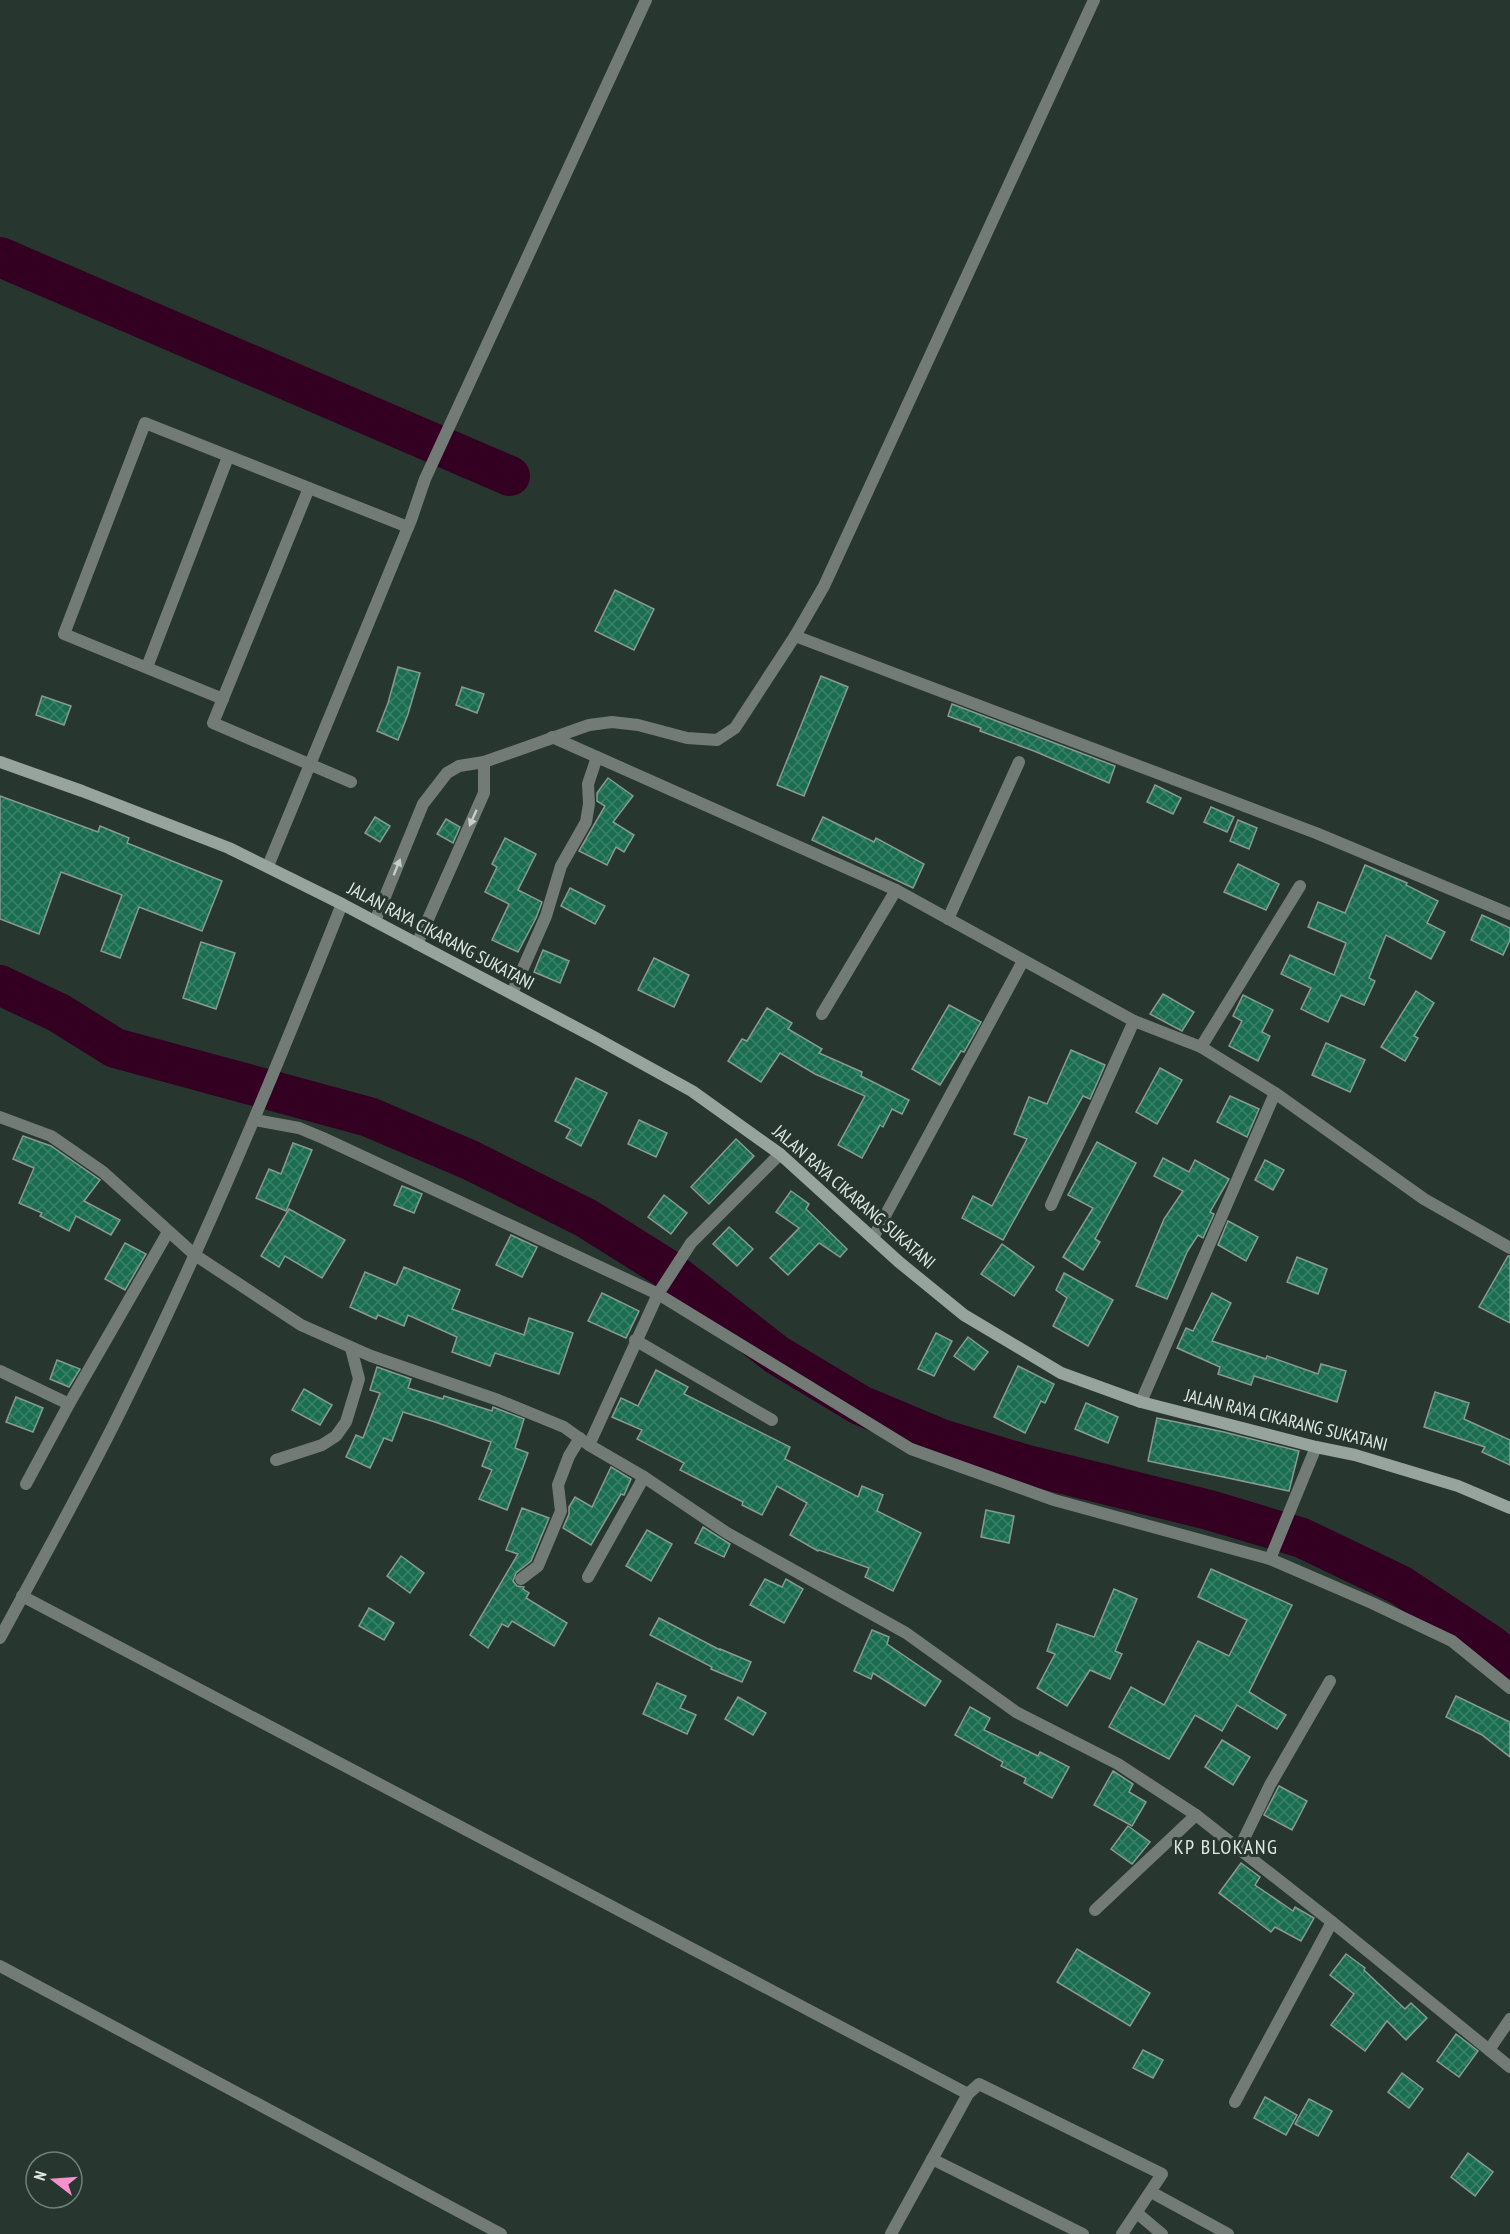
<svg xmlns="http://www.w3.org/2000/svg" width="1510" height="2234" font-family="'PT Sans Narrow',sans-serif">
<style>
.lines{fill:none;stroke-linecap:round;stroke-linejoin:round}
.river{stroke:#302;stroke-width:40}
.building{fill:url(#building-cross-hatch);stroke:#899a92;stroke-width:1.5}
.lane{stroke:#737b77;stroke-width:12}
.street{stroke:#737b77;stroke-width:12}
.secondary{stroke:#97a39d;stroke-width:12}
.oneway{fill:#c5cec9}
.labels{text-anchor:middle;stroke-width:6;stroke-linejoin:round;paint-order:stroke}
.street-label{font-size:18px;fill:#e0e9e4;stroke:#283630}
.neighbourhood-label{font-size:20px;letter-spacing:1.5px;fill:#e0e9e4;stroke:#283630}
</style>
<defs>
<pattern id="building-cross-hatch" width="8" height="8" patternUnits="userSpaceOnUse" patternTransform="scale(1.5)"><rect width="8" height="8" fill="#1a6d51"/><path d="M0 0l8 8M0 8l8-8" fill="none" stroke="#3b826a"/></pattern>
</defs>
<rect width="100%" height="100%" fill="#283630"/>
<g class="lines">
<g class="river">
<polyline points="0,257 510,476"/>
<polyline points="0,985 59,1013 115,1048 369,1117 470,1160 586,1218 667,1269 777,1355 860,1405 941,1439 1027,1465 1209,1510 1302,1538 1400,1585 1492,1646 1510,1661"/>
</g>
</g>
<g class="building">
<polygon points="615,590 654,609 634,650 595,631"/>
<polygon points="398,667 420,673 408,714 398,740 377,731 388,703"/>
<polygon points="821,676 848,687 804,796 777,785"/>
<polygon points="462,687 484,694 477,713 456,705"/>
<polygon points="42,696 71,706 64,725 36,715"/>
<polygon points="952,704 1115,766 1109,783 1034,751 980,731 981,728 948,716"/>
<polygon points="608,778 633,796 613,822 634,835 624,852 616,847 607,865 579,851 605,806 597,801 597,793"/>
<polygon points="1155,785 1181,798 1173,814 1147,802"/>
<polygon points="0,796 98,832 100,826 129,838 127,843 222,881 202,931 139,907 120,958 101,951 122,895 61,872 39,934 0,919"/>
<polygon points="1211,807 1234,817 1227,832 1204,822"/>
<polygon points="375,817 390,826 380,842 365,833"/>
<polygon points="823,817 874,842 876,838 924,864 913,888 812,840"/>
<polygon points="446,819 460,827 453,843 437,834"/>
<polygon points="1238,820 1257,828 1249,849 1230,841"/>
<polygon points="505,838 536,854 518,890 542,902 536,918 518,952 492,940 509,904 485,892 497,867 492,864"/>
<polygon points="1238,864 1279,884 1266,910 1224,892"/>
<polygon points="1365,865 1407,883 1406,885 1438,901 1427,923 1445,932 1431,959 1386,935 1369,978 1375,981 1364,1005 1341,995 1328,1022 1301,1009 1311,988 1281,974 1290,955 1334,975 1346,943 1308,927 1318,902 1345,913"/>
<polygon points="570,888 605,906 595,924 561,906"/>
<polygon points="1482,915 1510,928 1510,940 1503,955 1471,940"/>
<polygon points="201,942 235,953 216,1009 183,998"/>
<polygon points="543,950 569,961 560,983 534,972"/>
<polygon points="654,958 689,975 674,1007 638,990"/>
<polygon points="1416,991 1434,1003 1414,1036 1418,1038 1405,1061 1381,1047"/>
<polygon points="1163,994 1194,1012 1182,1031 1150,1014"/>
<polygon points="1243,995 1273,1010 1262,1032 1270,1036 1258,1061 1229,1046 1242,1021 1233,1016"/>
<polygon points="949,1005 981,1022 964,1052 961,1051 940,1085 912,1069"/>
<polygon points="767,1008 792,1023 788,1029 822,1049 819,1053 862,1072 861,1076 909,1100 902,1114 892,1109 883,1127 880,1125 862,1158 838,1145 865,1096 815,1074 780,1053 761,1082 728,1061 742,1039 747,1041"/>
<polygon points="1326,1043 1365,1060 1350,1092 1312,1075"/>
<polygon points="1071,1050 1105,1065 1090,1099 1083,1096 1003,1240 962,1218 973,1196 992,1206 1027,1139 1014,1134 1029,1097 1047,1104"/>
<polygon points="1160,1068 1182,1080 1157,1124 1136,1112"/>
<polygon points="576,1078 607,1093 581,1146 566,1138 571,1129 555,1121"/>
<polygon points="1230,1096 1259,1109 1247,1137 1217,1122"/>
<polygon points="639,1120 667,1133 656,1157 628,1144"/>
<polygon points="23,1136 51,1146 100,1180 84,1201 120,1220 111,1235 76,1216 69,1231 40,1216 42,1213 19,1203 34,1168 13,1159"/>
<polygon points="736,1139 754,1156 709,1204 691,1187"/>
<polygon points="1097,1142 1136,1163 1095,1239 1100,1242 1083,1270 1063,1257 1093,1208 1068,1195"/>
<polygon points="293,1143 312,1150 286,1211 256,1198 269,1169 281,1174"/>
<polygon points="1163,1158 1189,1172 1195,1160 1229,1179 1210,1212 1214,1214 1203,1238 1198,1235 1187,1252 1167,1299 1136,1286 1164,1219 1183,1191 1154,1176"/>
<polygon points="1265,1160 1284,1170 1273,1190 1255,1180"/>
<polygon points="402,1186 422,1194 414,1213 394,1205"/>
<polygon points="791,1191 809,1204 806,1209 847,1249 840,1257 819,1243 788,1275 770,1258 799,1228 776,1212"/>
<polygon points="664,1195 687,1213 671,1234 648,1217"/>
<polygon points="289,1209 345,1240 322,1278 285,1256 279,1267 261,1256"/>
<polygon points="1228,1221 1258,1237 1246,1261 1218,1245"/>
<polygon points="729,1227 753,1249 737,1266 713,1244"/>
<polygon points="511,1235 537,1247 522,1277 496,1265"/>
<polygon points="125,1243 146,1254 125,1290 105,1279"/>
<polygon points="1002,1244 1034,1267 1014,1296 981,1274"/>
<polygon points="1508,1256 1510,1256 1510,1323 1479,1307"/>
<polygon points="1297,1257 1327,1269 1318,1294 1287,1282"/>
<polygon points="404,1267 460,1290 452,1309 524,1335 529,1318 573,1333 559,1374 495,1353 490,1366 452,1352 457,1337 408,1315 404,1326 378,1315 376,1319 350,1307 365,1272 396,1285"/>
<polygon points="1064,1273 1113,1300 1088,1346 1053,1326 1067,1298 1056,1290"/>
<polygon points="602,1293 639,1311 626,1338 588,1321"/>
<polygon points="1212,1293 1231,1303 1212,1341 1266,1359 1267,1356 1318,1374 1321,1364 1346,1371 1337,1402 1254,1376 1251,1385 1218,1374 1220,1367 1177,1348 1186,1328 1193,1331"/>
<polygon points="936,1333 952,1341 934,1376 918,1369"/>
<polygon points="968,1337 988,1352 974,1370 954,1356"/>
<polygon points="57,1360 80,1369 69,1387 50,1379"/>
<polygon points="1018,1366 1054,1384 1045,1403 1041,1401 1025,1433 994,1417"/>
<polygon points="377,1367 411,1379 408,1388 443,1399 444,1396 492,1411 493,1407 524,1419 515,1448 528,1453 507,1510 479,1499 492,1470 482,1466 491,1442 435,1422 403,1412 392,1441 384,1438 370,1468 346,1457 356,1435 363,1438 380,1393 370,1390"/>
<polygon points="656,1370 688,1387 684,1394 790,1447 785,1459 858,1497 862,1486 883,1495 877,1511 921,1533 893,1591 865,1577 869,1568 819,1550 818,1551 790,1535 807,1503 777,1486 762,1515 742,1505 743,1502 680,1470 684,1463 637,1439 642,1430 612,1417 621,1398 638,1406"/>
<polygon points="304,1389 332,1405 320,1425 292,1410"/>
<polygon points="1435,1392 1469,1403 1464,1419 1510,1440 1510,1465 1482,1452 1485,1447 1424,1427"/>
<polygon points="16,1397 43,1408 33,1432 6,1422"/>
<polygon points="1086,1403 1118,1417 1108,1443 1075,1429"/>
<polygon points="1157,1418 1224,1432 1299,1451 1289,1491 1148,1461"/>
<polygon points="611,1467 631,1479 624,1495 621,1494 591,1545 563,1528 569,1514 569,1507 575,1497 592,1507"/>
<polygon points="522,1508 549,1518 531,1561 516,1573 513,1581 517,1586 524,1587 523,1589 529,1593 526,1598 567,1623 554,1646 512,1621 508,1627 502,1624 488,1648 470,1635 518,1554 506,1550"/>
<polygon points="986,1510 1014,1516 1009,1543 981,1537"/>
<polygon points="703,1527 730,1544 724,1557 695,1543"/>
<polygon points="647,1530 672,1544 651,1581 626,1566"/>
<polygon points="401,1556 424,1573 410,1593 387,1576"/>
<polygon points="1211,1569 1292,1605 1249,1692 1286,1715 1277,1729 1237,1705 1222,1731 1195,1715 1169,1759 1109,1727 1131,1687 1164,1705 1198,1641 1229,1656 1247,1620 1198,1597"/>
<polygon points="765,1579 782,1587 786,1579 803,1589 784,1623 750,1605"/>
<polygon points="1114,1589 1137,1599 1115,1651 1122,1654 1110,1679 1090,1670 1067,1706 1037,1688 1055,1654 1047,1651 1057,1624 1094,1637"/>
<polygon points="369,1608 394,1623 384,1640 359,1626"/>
<polygon points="659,1618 720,1650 720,1649 751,1662 742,1682 711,1669 712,1667 650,1635"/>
<polygon points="872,1630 889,1637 887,1644 941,1681 925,1706 873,1673 871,1679 854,1671"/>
<polygon points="657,1683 686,1696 680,1708 696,1715 687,1734 643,1714"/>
<polygon points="1456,1696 1510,1722 1510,1757 1482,1735 1446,1717"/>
<polygon points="738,1697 766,1713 753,1735 725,1719"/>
<polygon points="970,1707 990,1718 984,1730 1038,1756 1040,1752 1069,1767 1052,1798 1024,1783 1026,1778 1001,1766 1003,1762 955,1735"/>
<polygon points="1222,1740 1250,1757 1233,1785 1205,1767"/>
<polygon points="1113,1771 1133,1784 1129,1792 1146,1802 1132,1826 1094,1805"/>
<polygon points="1279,1786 1307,1801 1292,1830 1264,1815"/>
<polygon points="1128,1826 1150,1842 1132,1864 1111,1849"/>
<polygon points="1241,1863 1260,1877 1255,1885 1293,1911 1295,1907 1314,1918 1301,1941 1275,1927 1271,1932 1219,1893"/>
<polygon points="1077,1949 1150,1993 1130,2026 1057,1982"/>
<polygon points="1346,1954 1365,1968 1364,1970 1405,2009 1411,2003 1427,2018 1406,2040 1387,2021 1365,2051 1331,2025 1354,1994 1330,1975"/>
<polygon points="1456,2034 1478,2051 1459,2077 1437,2061"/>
<polygon points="1143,2050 1163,2060 1153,2078 1133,2068"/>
<polygon points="1402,2073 1423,2089 1409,2108 1388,2092"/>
<polygon points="1265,2097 1297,2115 1286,2135 1254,2118"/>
<polygon points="1309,2099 1332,2111 1318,2136 1295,2124"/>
<polygon points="1468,2153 1493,2172 1475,2196 1451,2177"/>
</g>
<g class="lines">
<polyline class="lane" points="1095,1910 1196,1815"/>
<g class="street">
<polyline points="795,636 1316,833 1510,914"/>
<polyline points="147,667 228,457"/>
<polyline points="223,699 64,634 145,423 309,488"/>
<polyline points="552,737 896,890 1134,1021 1201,1047 1275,1093 1424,1199 1510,1248"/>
<polyline points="351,782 213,723 309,488 408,527"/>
<polyline points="268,866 411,520 425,479 646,0"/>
<polyline points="948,919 1019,762"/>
<polyline points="375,921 423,804 447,773 459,766 484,762 589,725 612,722 638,725 687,738 717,740 735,728 795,636 824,586 1094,0"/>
<polyline points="417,944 484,793 484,762"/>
<polyline points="512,993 546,916 561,866 586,822 589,804 588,784 597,757"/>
<polyline points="822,1014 896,890"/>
<polyline points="1201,1047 1300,886"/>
<polyline points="0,1117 51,1136 103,1172 195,1255 301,1325 371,1356 498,1400 564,1427 589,1445 644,1477 727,1533 906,1633 1016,1712 1118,1764 1196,1815 1332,1922 1510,2067"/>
<polyline points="255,1120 299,1128 323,1138 658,1294 911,1449 1054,1500 1270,1559 1372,1603 1452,1641 1510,1688"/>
<polyline points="1051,1205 1134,1021"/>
<polyline points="873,1238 1023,961"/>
<polyline points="635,1340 772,1420"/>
<polyline points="0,1371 69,1404"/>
<polyline points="1141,1402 1275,1093"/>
<polyline points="589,1445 658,1294 691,1243 780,1154"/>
<polyline points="276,1460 322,1445 336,1436 346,1422 359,1379 351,1348"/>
<polyline points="26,1484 69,1404 168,1232"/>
<polyline points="1270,1559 1316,1447"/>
<polyline points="588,1577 644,1477"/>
<polyline points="521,1579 538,1566 561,1511 558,1485 569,1456 580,1438"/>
<polyline points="22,1596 968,2094"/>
<path d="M0 1638C42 1560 86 1482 125 1402 206 1239 275 1072 342 904"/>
<polyline points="1239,1849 1270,1785 1330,1681"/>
<polyline points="0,1966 501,2234"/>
<polyline points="1489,2050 1510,2019"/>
<polyline points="1235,2102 1332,1922"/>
<polyline points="932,2159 1083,2234"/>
<polyline points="1151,2192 1228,2234"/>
<polyline points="1137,2213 1162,2234"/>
<polyline points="891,2234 968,2094 979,2084 1162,2174 1122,2234"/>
</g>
<polyline class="secondary" points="0,762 82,791 229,848 342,904 594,1037 692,1091 780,1154 899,1262 964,1315 1061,1373 1141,1402 1316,1447 1355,1455 1458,1486 1510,1508"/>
</g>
<defs><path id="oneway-solid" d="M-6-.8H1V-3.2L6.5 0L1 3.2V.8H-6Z" transform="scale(1.5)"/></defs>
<g class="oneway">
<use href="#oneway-solid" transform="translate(473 818) rotate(114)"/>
<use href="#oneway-solid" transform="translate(397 867) rotate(-68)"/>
</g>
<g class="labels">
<g class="street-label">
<text transform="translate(441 936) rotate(28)" y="6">JALAN RAYA CIKARANG SUKATANI</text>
<text transform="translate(854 1197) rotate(41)" y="6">JALAN RAYA CIKARANG SUKATANI</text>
<text transform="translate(1286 1420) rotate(14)" y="6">JALAN RAYA CIKARANG SUKATANI</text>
</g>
<g class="neighbourhood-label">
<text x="1226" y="1854">KP BLOKANG</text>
</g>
</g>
<g transform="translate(54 2180) rotate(287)"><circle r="28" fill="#283630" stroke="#727e78" stroke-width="1.5"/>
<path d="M0-4.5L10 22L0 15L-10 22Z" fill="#f890cb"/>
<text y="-9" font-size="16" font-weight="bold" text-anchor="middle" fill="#e0e9e4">N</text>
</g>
</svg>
